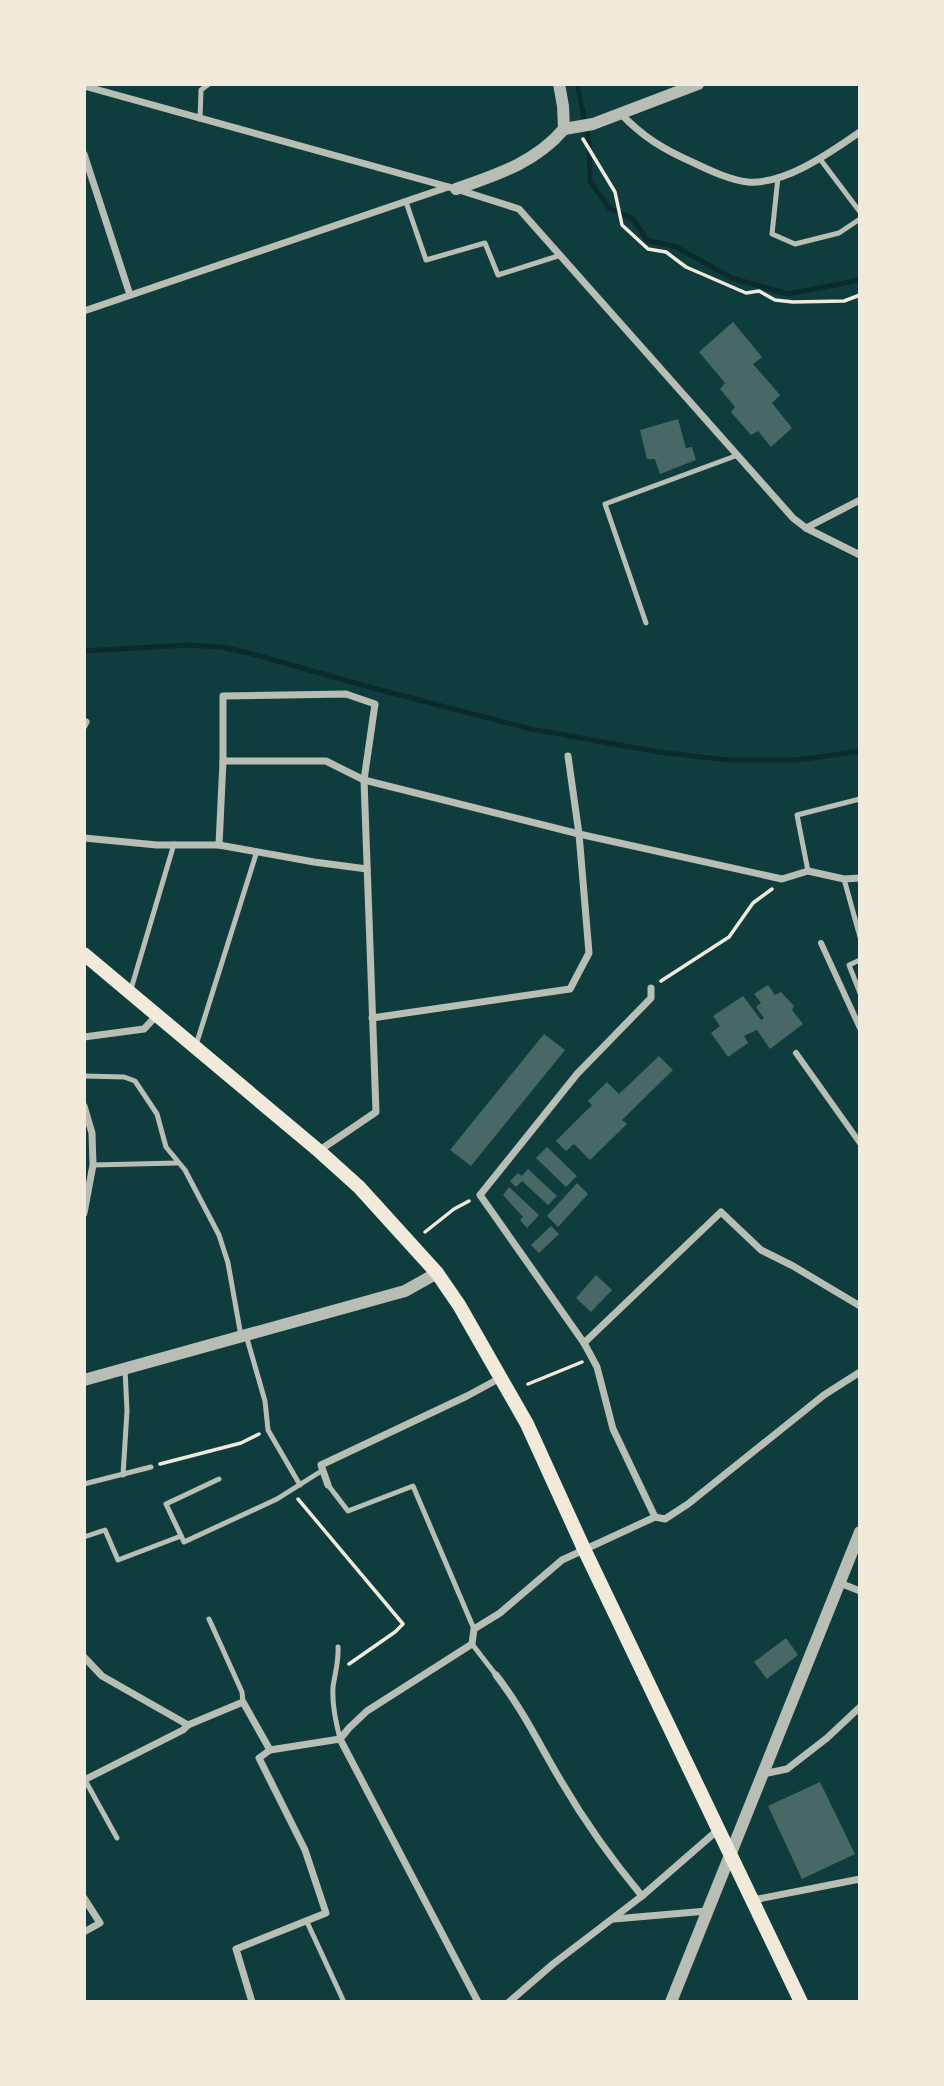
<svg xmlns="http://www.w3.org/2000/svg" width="944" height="2086" font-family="'Open Sans',sans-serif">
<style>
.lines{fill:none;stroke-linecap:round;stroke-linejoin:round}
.stream{stroke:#0a2a2b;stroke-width:5}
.building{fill:#486865}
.path{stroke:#f1e9da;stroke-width:3.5}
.service{stroke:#b8beb3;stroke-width:5}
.pedestrian{stroke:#b8beb3;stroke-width:6}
.minor{stroke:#b8beb3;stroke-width:7}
.tertiary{stroke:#b8beb3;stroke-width:12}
.secondary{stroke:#f1e9da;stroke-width:14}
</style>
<rect width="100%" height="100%" fill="#0f3d3e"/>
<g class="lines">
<g class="stream">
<polyline points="577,84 589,141 590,181 609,208 633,219 647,240 676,247 732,278 788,294 860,280"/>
<polyline points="84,651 188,645 221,647 249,653 369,687 531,729 659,752 728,760 797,760 860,751"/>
</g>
</g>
<g class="building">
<polygon points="733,322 762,357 753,364 780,395 772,403 792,428 771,447 758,431 751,435 731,412 735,407 720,389 725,383 699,352"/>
<polygon points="678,419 686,448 692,447 696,460 660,474 655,459 647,459 640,430"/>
<polygon points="768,985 775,995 781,992 794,1006 792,1010 803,1024 770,1049 757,1030 744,1036 748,1043 728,1057 711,1033 720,1026 713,1016 743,996 761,1020 764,1018 756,1007 761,1003 754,994"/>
<polygon points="544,1034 565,1050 471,1166 450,1150"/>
<polygon points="659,1056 673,1070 622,1120 627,1124 590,1160 574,1144 566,1151 556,1141 592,1105 588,1101 607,1082 619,1094"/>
<polygon points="547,1147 577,1176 566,1187 536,1158"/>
<polygon points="528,1169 557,1196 548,1205 522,1181 516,1187 510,1181 518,1173 522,1176"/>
<polygon points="577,1183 588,1194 558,1227 547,1216"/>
<polygon points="509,1187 539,1215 527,1228 520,1220 523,1217 503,1195"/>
<polygon points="551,1226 559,1234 539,1253 531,1245"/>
<polygon points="596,1275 612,1290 591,1312 576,1298"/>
<polygon points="786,1638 798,1655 767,1679 754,1662"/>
<polygon points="820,1782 855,1854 802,1879 768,1806"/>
</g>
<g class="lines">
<g class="path">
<polyline points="583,139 615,192 622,225 648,249 666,252 686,267 746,293 759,291 775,300 793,302 844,301 860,295"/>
<polyline points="661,981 729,937 753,903 772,889"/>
<polyline points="425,1232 454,1209 469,1201"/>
<polyline points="528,1384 582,1362"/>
<polyline points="160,1464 241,1443 259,1434"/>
<polyline points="298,1499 403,1624 395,1632 349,1664"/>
</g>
<g class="service">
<polyline points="200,119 201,90 209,84"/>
<polyline points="820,159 860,212"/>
<polyline points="778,177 772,234 795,244 839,233 860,219"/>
<polyline points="406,202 426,260 485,243 498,275 561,255"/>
<polyline points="646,623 605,504 738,455"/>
<polyline points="808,871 797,815 860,799"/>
<polyline points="844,879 860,937"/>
<polyline points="860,960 849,965 860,993"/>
<polyline points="131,989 174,844"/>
<polyline points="196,1045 257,851"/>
<polyline points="84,1076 124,1077 135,1081 157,1114 166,1147 185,1170 219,1235 228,1263 241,1336"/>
<polyline points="93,1165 177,1163"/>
<polyline points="246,1335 265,1401 268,1430 300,1485"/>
<polyline points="123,1475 127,1411 125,1369"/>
<polyline points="219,1479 166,1504 184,1542 277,1499 323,1470"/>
<polyline points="84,1484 151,1467"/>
<polyline points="328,1485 348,1511 413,1486 474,1629"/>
<polyline points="84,1537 105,1530 118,1560 181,1536"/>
<polyline points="209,1619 242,1692 243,1702"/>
<polyline points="472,1644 496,1675"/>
<path d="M338 1647C339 1661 335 1673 333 1687 332 1705 336 1722 340 1739"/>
<polyline points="85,1780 117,1838"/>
<polyline points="307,1922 344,2002"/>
</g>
<g class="pedestrian">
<polyline points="821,943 860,1028"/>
<polyline points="796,1053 860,1143"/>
</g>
<g class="minor">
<polyline points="84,86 456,189 519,209 793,518 806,528 860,555"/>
<path d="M621 114C643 137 663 149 692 162 709 170 729 180 748 182 785 185 831 152 860 132"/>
<polyline points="84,154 130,295"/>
<polyline points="84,311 448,187"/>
<polyline points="806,528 860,500"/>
<polyline points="84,726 86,722"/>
<polyline points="223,761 326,761 364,780 579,834 782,879 808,871 844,879 860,878"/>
<polyline points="84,838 157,845 219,845 314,862 367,869"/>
<polyline points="219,845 223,761 223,696 346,694 375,704 364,780 376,1112 320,1150"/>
<polyline points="651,988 651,998 577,1074 480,1195 584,1343 597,1367 613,1429 655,1517 665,1519 688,1504 824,1395 860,1372"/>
<polyline points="372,1018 570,989 589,953 579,834 568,756"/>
<polyline points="84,1037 144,1029 157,1015"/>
<polyline points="84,1106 92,1133 93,1165 84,1213"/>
<polyline points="584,1343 721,1212 761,1250 793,1266 860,1306"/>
<polyline points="328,1485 321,1465 467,1396 502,1377"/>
<polyline points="840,1583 860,1591"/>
<polyline points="84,1657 102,1676 188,1725 243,1702 270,1750 340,1739 478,2002"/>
<path d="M496 1675C523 1710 539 1744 561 1781 585 1822 612 1860 642 1896"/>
<polyline points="340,1739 349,1728 367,1711 472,1644 474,1629 500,1613 562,1560 655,1517"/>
<polyline points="763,1774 787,1769 827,1738 860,1707"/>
<polyline points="84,1780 183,1730 188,1725"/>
<polyline points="84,1898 100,1923 84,1932"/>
<polyline points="753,1900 860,1879"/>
<polyline points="614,1919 707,1911"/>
<polyline points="252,2002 236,1949 326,1913 305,1850 259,1758 270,1750"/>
<polyline points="509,2002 553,1964 642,1896 719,1829"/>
</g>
<g class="tertiary">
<polyline points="564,129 593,124 698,84"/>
<path d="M456 189C496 175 535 163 564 129L563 106 559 84"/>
<polyline points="84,1380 405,1291 437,1273"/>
<polyline points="671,2002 860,1532"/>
</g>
<polyline class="secondary" points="84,954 319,1151 359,1187 437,1273 459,1305 527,1424 584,1549 801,2002"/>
</g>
<rect width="944" height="2086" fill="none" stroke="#f1e9da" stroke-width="172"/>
</svg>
